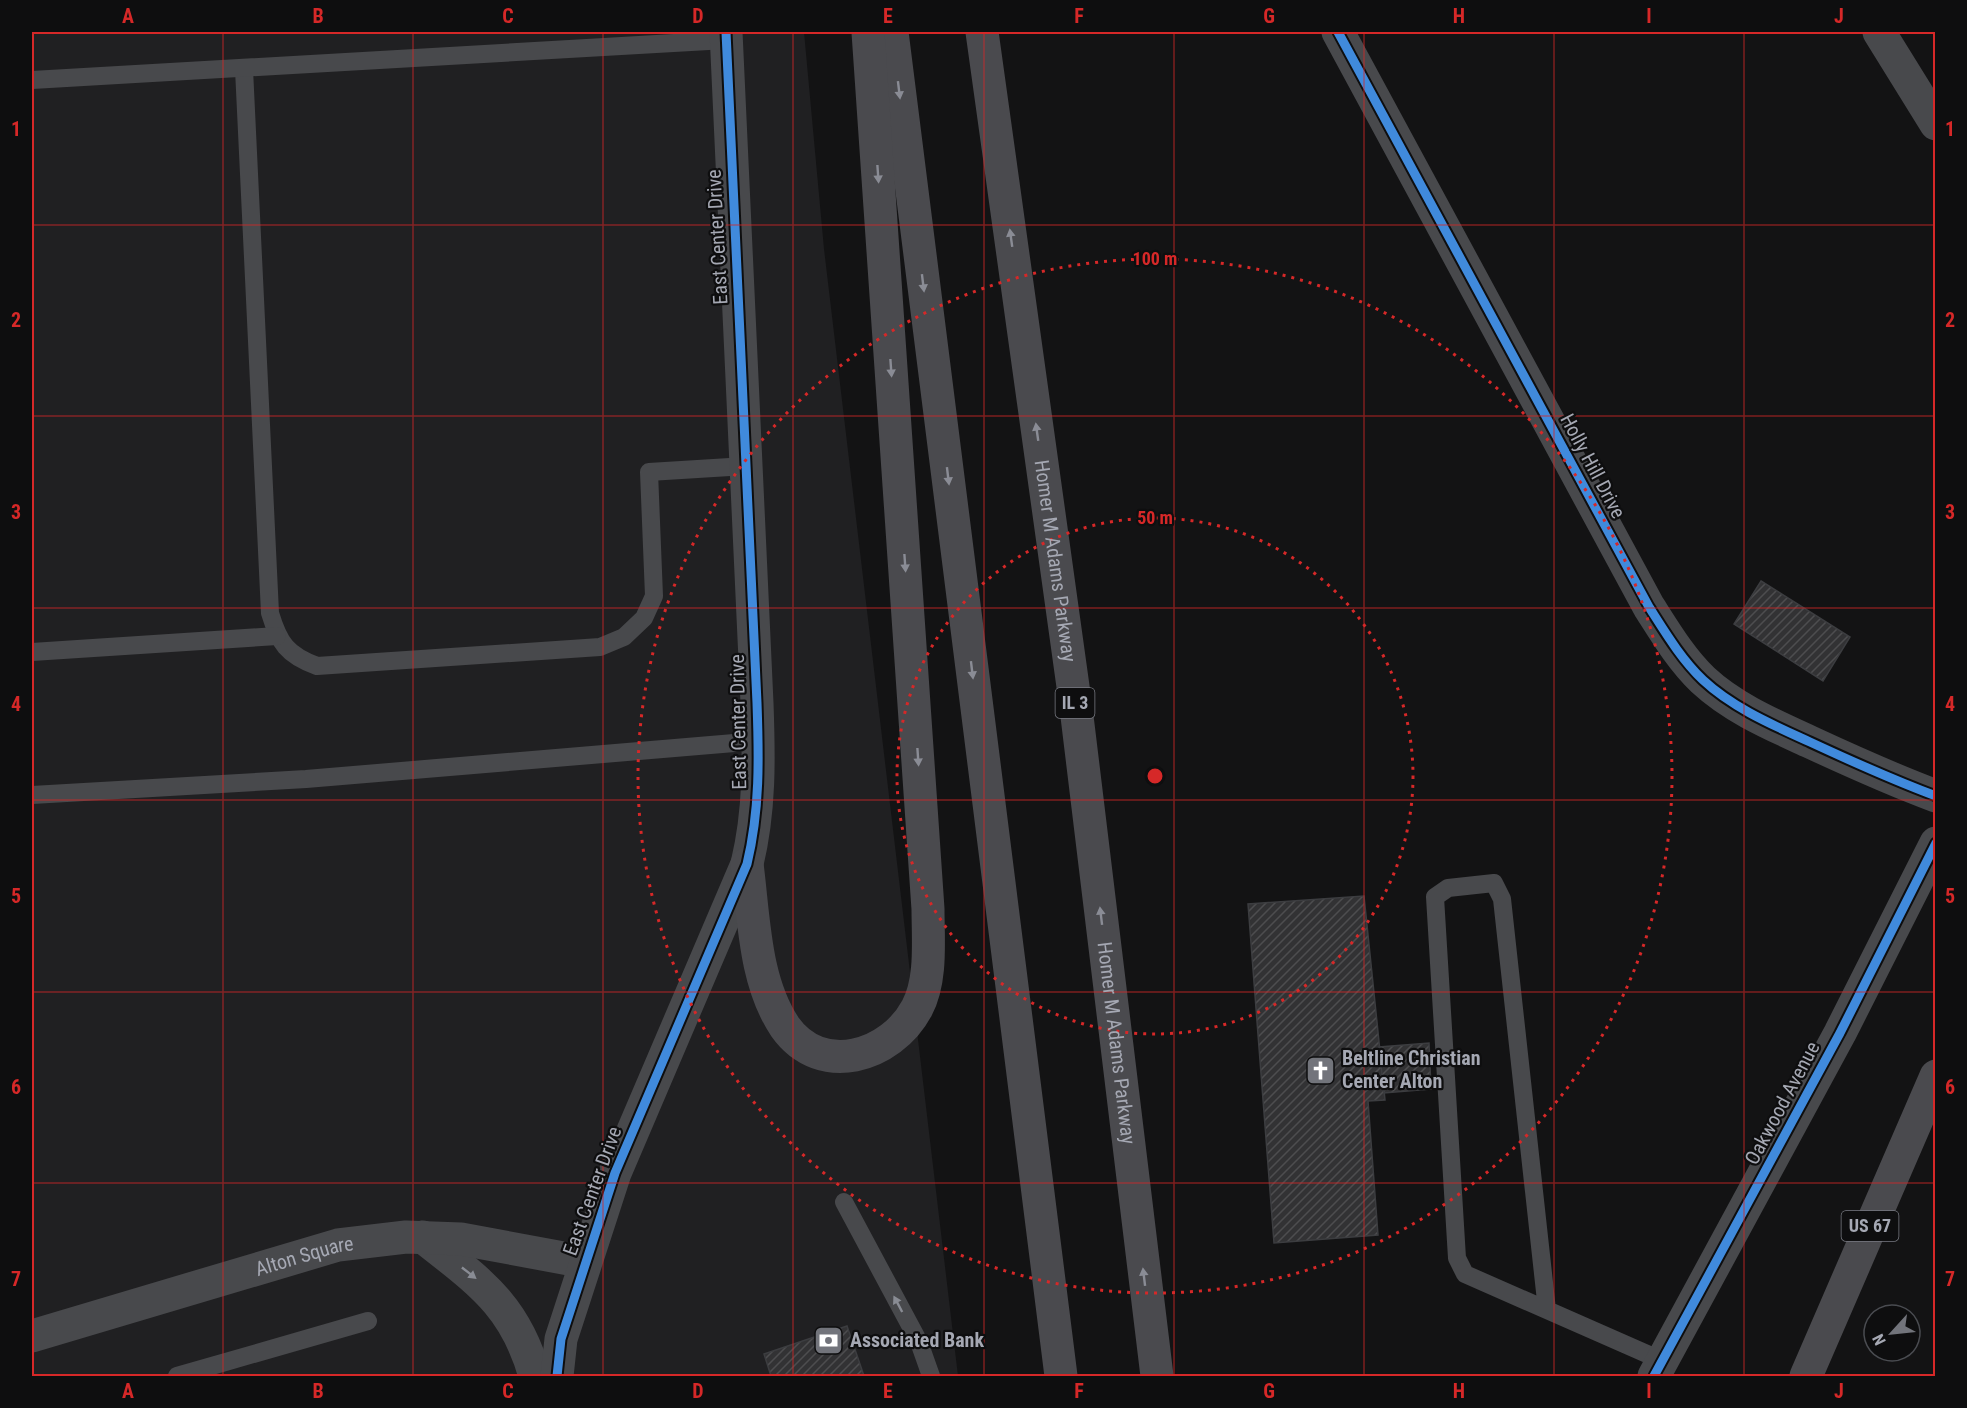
<svg xmlns="http://www.w3.org/2000/svg" width="1967" height="1408" font-family="'Roboto Condensed',sans-serif">
<style>
.built{fill:#202022}
.building{fill:url(#building-hatch);stroke:#3c3d40;stroke-width:1.5}
.lines{fill:none;stroke-linecap:round;stroke-linejoin:round}
.service{stroke:#48494c;stroke-width:18}
.minor{stroke:#48494c;stroke-width:33}
.tertiary{stroke:#48494c;stroke-width:33}
.primary{stroke:#4a4a4e;stroke-width:33}
.trunk{stroke:#4a4a4e;stroke-width:33}
.cycleway-casing{stroke:#0e0e0f;stroke-width:13}
.cycleway{stroke:#408adc;stroke-width:9}
.oneway{fill:#8a8c95}
.oneway2{fill:#898c94}
.grid{fill:none;stroke:#d62828;stroke-width:1.5;stroke-opacity:0.55}
.ring{fill:none;stroke:#d62828;stroke-width:3;stroke-dasharray:3 6}
.labels{text-anchor:middle;stroke-width:4.5;stroke-linejoin:round;paint-order:stroke}
.shield{fill:#0e0e0f;stroke:#787a82;stroke-width:1.5}
.shield-label{font-size:18px;font-weight:bold;fill:#a5a8b3}
.street-label{font-size:20px;fill:#a5a8b3;stroke:#0e0e0f}
.poi-label{font-size:20px;font-weight:bold;fill:#a5a8b3;stroke:#0e0e0f;text-anchor:start}
.centre{fill:#d62828;stroke:#0e0e0f;stroke-width:3}
.ring-label{font-size:18px;text-anchor:middle;font-weight:bold;fill:#d62828;stroke:#0e0e0f;stroke-width:4.5;stroke-linejoin:round;paint-order:stroke}
.neatline{fill:none;stroke:#d62828;stroke-width:2}
.grid-label{font-size:20px;text-anchor:middle;font-weight:bold;fill:#d62828}
</style>
<defs>
<pattern id="building-hatch" width="6" height="6" patternUnits="userSpaceOnUse" patternTransform="scale(1.5)"><rect width="6" height="6" fill="#323234"/><path d="M-1 1l2-2M0 6l6-6M5 7l2-2" fill="none" stroke="#4d4d4f"/></pattern>
</defs>
<rect width="100%" height="100%" fill="#131314"/>
<polygon class="built" points="32,32 804,32 824,249 958,1376 32,1376"/>
<g class="building">
<polygon points="1761,581 1850,637 1823,681 1734,624"/>
<polygon points="1364,896 1385,1100 1368,1101 1378,1235 1274,1243 1248,904"/>
<polygon points="1429,1043 1431,1089 1384,1093 1379,1047"/>
<polygon points="847,1326 864,1376 771,1376 764,1354"/>
</g>
<g class="lines">
<g class="service">
<path d="M244 69 270 613C279 643 287 655 317 666L600 647 624 637 644 618 654 596 649 472 746 466"/>
<polyline points="32,80 726,40"/>
<polyline points="32,652 277,636"/>
<polyline points="32,795 306,779 758,741"/>
<polyline points="844,1202 919,1342 931,1376"/>
<polyline points="1547,1310 1502,899 1494,883 1448,888 1435,897 1457,1258 1465,1274 1663,1361"/>
<polyline points="177,1376 368,1321"/>
</g>
<g class="minor">
<path d="M1338 32 1649 607C1665 632 1681 659 1703 680 1733 708 1773 725 1810 742 1851 761 1893 780 1936 796"/>
<polyline points="1879,32 1936,124"/>
<path d="M423 1237C478 1281 515 1304 535 1376"/>
<path id="s1" d="M32 1336 338 1245 406 1237 461 1239 585 1262"/>
<path d="M557 1376 561 1339 615 1173 747 864C760 810 759 758 757 703L726 32"/>
</g>
<polyline class="tertiary" points="1654,1376 1840,1033 1936,843"/>
<g class="primary">
<polyline points="892,32 1061,1376"/>
<path id="s2" d="M982 32 1076 708 1157 1376"/>
<path d="M747 864C754 917 754 981 785 1027 821 1078 891 1057 917 1008 932 980 928 940 928 909L868 32"/>
</g>
<polyline class="trunk" points="1806,1376 1936,1076"/>
<defs>
<g id="cycleway">
<path d="M1338 32 1649 607C1665 632 1681 659 1703 680 1733 708 1773 725 1810 742 1851 761 1893 780 1936 796"/>
<path d="M557 1376 561 1339 615 1173 747 864C760 810 759 758 757 703L726 32"/>
<polyline points="1654,1376 1840,1033 1936,843"/>
</g>
</defs>
<use href="#cycleway" class="cycleway-casing"/>
<use href="#cycleway" class="cycleway"/>
</g>
<defs><path id="oneway-solid" d="M-6-.8H1V-3.2L6.5 0L1 3.2V.8H-6Z" transform="scale(1.5)"/></defs>
<g class="oneway">
<use href="#oneway-solid" transform="translate(899 90) rotate(83)"/>
<use href="#oneway-solid" transform="translate(878 174) rotate(86)"/>
<use href="#oneway-solid" transform="translate(1011 238) rotate(-98)"/>
<use href="#oneway-solid" transform="translate(923 283) rotate(83)"/>
<use href="#oneway-solid" transform="translate(891 368) rotate(86)"/>
<use href="#oneway-solid" transform="translate(1037 432) rotate(-98)"/>
<use href="#oneway-solid" transform="translate(948 476) rotate(83)"/>
<use href="#oneway-solid" transform="translate(905 563) rotate(86)"/>
<use href="#oneway-solid" transform="translate(972 670) rotate(83)"/>
<use href="#oneway-solid" transform="translate(918 757) rotate(86)"/>
<use href="#oneway-solid" transform="translate(1101 916) rotate(-97)"/>
<use href="#oneway-solid" transform="translate(1144 1277) rotate(-97)"/>
</g>
<g class="oneway2">
<use href="#oneway-solid" transform="translate(469 1273) rotate(38)"/>
<use href="#oneway-solid" transform="translate(898 1304) rotate(-118)"/>
</g>
<path class="grid" d="M223 32V1376M413 32V1376M603 32V1376M793 32V1376M984 32V1376M1174 32V1376M1364 32V1376M1554 32V1376M1744 32V1376M32 225H1936M32 416H1936M32 608H1936M32 800H1936M32 992H1936M32 1183H1936"/>
<g class="ring">
<circle cx="1155" cy="776" r="258"/>
<circle cx="1155" cy="776" r="517"/>
</g>
<defs>
<symbol id="church-square" viewBox="-11 -11 22 22"><rect x="-9" y="-9" width="18" height="18" rx="4" fill="#72747b" stroke="#0e0e0f"/><path d="M-1.2-6h2.4v3.5h3.3v2.4h-3.3V6h-2.4V-.1h-3.3v-2.4h3.3Z" fill="#fff"/></symbol>
<symbol id="bank-square" viewBox="-11 -11 22 22"><rect x="-9" y="-9" width="18" height="18" rx="4" fill="#72747b" stroke="#0e0e0f"/><path d="M-6-4H6V4H-6ZM0-2.3a2.3 2.3 0 1 0 0 4.6a2.3 2.3 0 1 0 0-4.6Z" fill="#fff"/></symbol>
</defs>
<g fill-rule="evenodd">
<use href="#church-square" x="1304" y="1054" width="33" height="33"/>
<use href="#bank-square" x="812" y="1324" width="33" height="33"/>
</g>
<g class="labels">
<g class="shield">
<rect x="1055.5" y="688" width="39" height="30" rx="4.5"/>
<rect x="1841.5" y="1211" width="57" height="30" rx="4.5"/>
</g>
<g class="shield-label">
<text x="1075" y="709">IL 3</text>
<text x="1870" y="1232">US 67</text>
</g>
<g class="street-label">
<text transform="translate(717 237) rotate(-93)" y="7">East Center Drive</text>
<text transform="translate(1593 466) rotate(62)" y="7">Holly Hill Drive</text>
<text dy="7" stroke="none"><textPath href="#s2" startOffset="534">Homer M Adams Parkway</textPath></text>
<text transform="translate(738 722) rotate(-91)" y="7">East Center Drive</text>
<text dy="7" stroke="none"><textPath href="#s2" startOffset="1020">Homer M Adams Parkway</textPath></text>
<text transform="translate(1782 1103) rotate(-62)" y="7">Oakwood Avenue</text>
<text transform="translate(592 1191) rotate(-70)" y="7">East Center Drive</text>
<text dy="7" stroke="none"><textPath href="#s1" startOffset="284">Alton Square</textPath></text>
</g>
<g class="poi-label">
<text x="1342" y="1065">Beltline Christian<tspan x="1342" dy="23">Center Alton</tspan></text>
<text x="850" y="1347">Associated Bank</text>
</g>
</g>
<circle cx="1155" cy="776" r="9" class="centre"/>
<g class="ring-label">
<text x="1155" y="265">100 m</text>
<text x="1155" y="524">50 m</text>
</g>
<rect width="1967" height="1408" fill="none" stroke="#0e0e0f" stroke-width="66"/>
<g transform="translate(1892 1333) rotate(243)"><circle r="28" fill="#0e0e0f" stroke="#4a4c51" stroke-width="1.5"/>
<path d="M0-4.5L10 22L0 15L-10 22Z" fill="#72747b"/>
<text y="-9" font-size="16" font-weight="bold" text-anchor="middle" fill="#a5a8b3">N</text>
</g>
<rect x="33" y="33" width="1901" height="1342" class="neatline"/>
<g class="grid-label">
<text x="128" y="23">A</text>
<text x="318" y="23">B</text>
<text x="508" y="23">C</text>
<text x="698" y="23">D</text>
<text x="888" y="23">E</text>
<text x="1079" y="23">F</text>
<text x="1269" y="23">G</text>
<text x="1459" y="23">H</text>
<text x="1649" y="23">I</text>
<text x="1839" y="23">J</text>
<text x="16" y="136">1</text>
<text x="1950" y="136">1</text>
<text x="16" y="327">2</text>
<text x="1950" y="327">2</text>
<text x="16" y="519">3</text>
<text x="1950" y="519">3</text>
<text x="16" y="711">4</text>
<text x="1950" y="711">4</text>
<text x="16" y="903">5</text>
<text x="1950" y="903">5</text>
<text x="16" y="1094">6</text>
<text x="1950" y="1094">6</text>
<text x="16" y="1286">7</text>
<text x="1950" y="1286">7</text>
<text x="128" y="1398">A</text>
<text x="318" y="1398">B</text>
<text x="508" y="1398">C</text>
<text x="698" y="1398">D</text>
<text x="888" y="1398">E</text>
<text x="1079" y="1398">F</text>
<text x="1269" y="1398">G</text>
<text x="1459" y="1398">H</text>
<text x="1649" y="1398">I</text>
<text x="1839" y="1398">J</text>
</g>
</svg>
